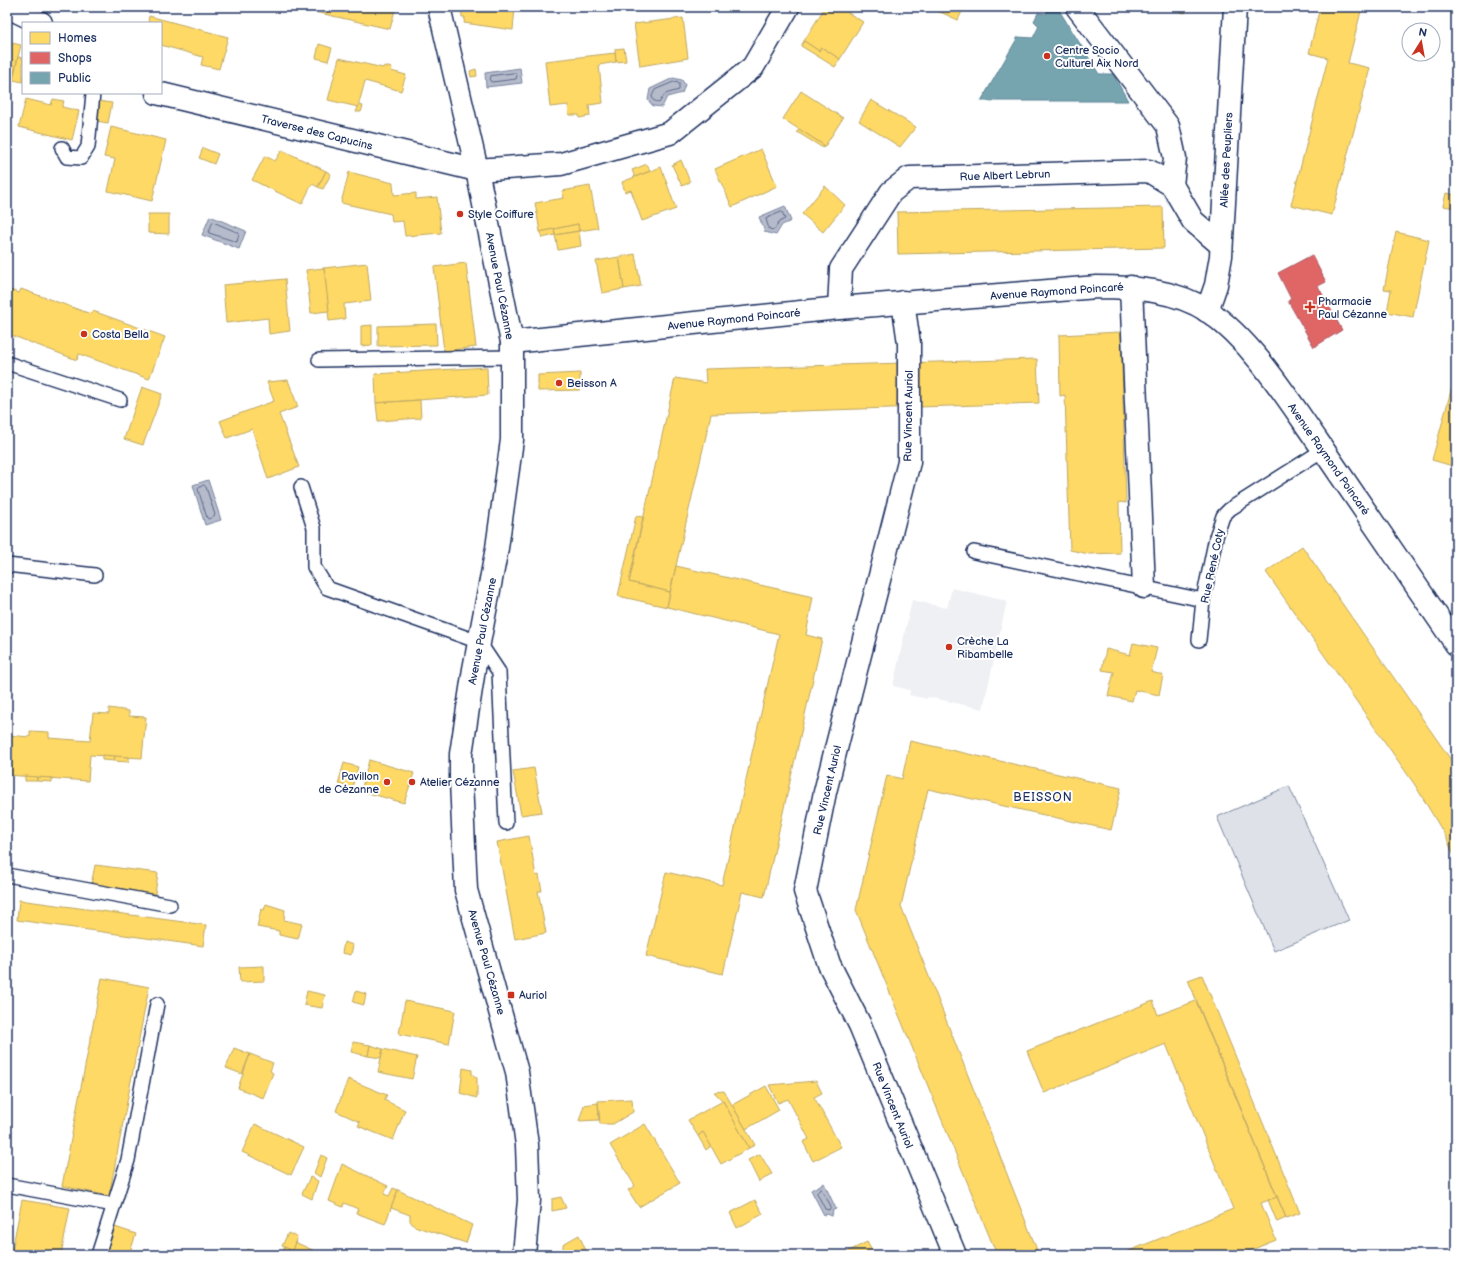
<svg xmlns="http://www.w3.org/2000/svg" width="1463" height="1262" font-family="'Balsamiq Sans',sans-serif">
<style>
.built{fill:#eff0f4}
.green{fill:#dee1e7;stroke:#7c88a2}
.water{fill:#b5bbca;stroke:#77839f}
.homes{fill:#ffd966;stroke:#bba664}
.shops{fill:#e06666;stroke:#a55664}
.public{fill:#76a5af;stroke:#5b8297}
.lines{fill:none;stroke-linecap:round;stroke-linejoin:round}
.shore{stroke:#596789;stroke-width:1}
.lane-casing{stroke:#1b2f5e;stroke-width:16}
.street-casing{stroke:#1b2f5e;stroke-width:25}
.lane{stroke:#fff;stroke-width:13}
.street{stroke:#fff;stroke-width:22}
.poi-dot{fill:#c8321e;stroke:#fff;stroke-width:1.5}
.labels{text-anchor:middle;stroke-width:4;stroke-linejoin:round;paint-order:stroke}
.poi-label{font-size:11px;fill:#1b2f5e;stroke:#fff;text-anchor:start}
.street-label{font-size:11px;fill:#1b2f5e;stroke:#fff}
.neighbourhood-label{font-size:12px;letter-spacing:1px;fill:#1b2f5e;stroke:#fff}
</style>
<rect width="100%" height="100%" fill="#fff"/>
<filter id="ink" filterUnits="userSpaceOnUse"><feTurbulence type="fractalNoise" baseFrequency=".025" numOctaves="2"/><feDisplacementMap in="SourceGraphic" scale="8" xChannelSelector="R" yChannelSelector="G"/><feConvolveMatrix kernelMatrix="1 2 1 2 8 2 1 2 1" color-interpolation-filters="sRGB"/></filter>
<g filter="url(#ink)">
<polygon class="built" points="952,588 1007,601 983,709 928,697 927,699 909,695 910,690 893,686 912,600 947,608"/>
<polygon class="green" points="1289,786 1349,920 1274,951 1217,817"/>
<g class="water">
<polygon points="520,68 522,83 486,87 485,73"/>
<polygon points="673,78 682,80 685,85 682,93 667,97 662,107 653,106 648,100 650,89"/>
<polygon points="785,206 791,221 782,225 776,235 765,232 759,217"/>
<polygon points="210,216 246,231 239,249 202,235"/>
<polygon points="208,480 221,520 205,525 193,485"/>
<polygon points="824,1183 836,1209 833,1210 832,1216 827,1214 824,1215 811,1190"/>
</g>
<g class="homes">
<polygon points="293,7 388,7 395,10 390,29"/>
<polygon points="461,7 515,7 513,30 464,23 465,17 462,17"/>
<polygon points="727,7 736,7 734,11"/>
<polygon points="825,7 839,7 863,22 840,59 821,47 819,51 804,41"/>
<polygon points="929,7 964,7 958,20"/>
<polygon points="1160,7 1187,7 1185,13"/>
<polygon points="1320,7 1362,7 1348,63 1370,68 1332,215 1291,205 1328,58 1309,53"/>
<polygon points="149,16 228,37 219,69 201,65 203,57 161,45 161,23 148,23"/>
<polygon points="683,18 688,58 640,66 634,24"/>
<polygon points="804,41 819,51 821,47 840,59 835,67 801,46"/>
<polygon points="7,42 21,45 13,77 7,76"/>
<polygon points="319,44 332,48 328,61 316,58"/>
<polygon points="624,48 626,61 616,62 615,49"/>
<polygon points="615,53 616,62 599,65 603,103 589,105 590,116 579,118 579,115 569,115 568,105 550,107 545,61"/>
<polygon points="18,57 23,58 23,82 13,80"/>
<polygon points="339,58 383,68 384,66 392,68 391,71 406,75 401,91 365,81 358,107 328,100"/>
<polygon points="476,69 477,76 471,77 470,71"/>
<polygon points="801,91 843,118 825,146 783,119"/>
<polygon points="26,99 51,105 53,99 64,101 62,107 79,111 72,140 19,127"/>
<polygon points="871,100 916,127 900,147 859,121"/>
<polygon points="97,101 112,103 108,123 96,121"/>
<polygon points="359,105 363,106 361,112 356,112"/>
<polygon points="111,127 166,140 152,201 108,191 115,159 104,157"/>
<polygon points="799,129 825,146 823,148 797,132"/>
<polygon points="203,148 218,154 214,164 199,158"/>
<polygon points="761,149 777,186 732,207 715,169"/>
<polygon points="282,150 326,171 318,187 312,184 302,204 252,180 265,156 275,161"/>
<polygon points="681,160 690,182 682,186 672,165"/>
<polygon points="647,164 650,171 635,177 632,170"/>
<polygon points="661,167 676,209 642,221 631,190 625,192 622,182"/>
<polygon points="326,171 331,174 323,189 318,187"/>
<polygon points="349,172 393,183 394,195 416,193 416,199 437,197 441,233 405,236 403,221 392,222 391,214 341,203"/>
<polygon points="590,186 598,228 579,231 578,224 540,232 535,203 564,198 562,191"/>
<polygon points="825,186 845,205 823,232 802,214"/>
<polygon points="1446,193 1456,195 1456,208 1443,206"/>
<polygon points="1163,207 1164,248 898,254 897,212"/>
<polygon points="148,214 169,214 169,234 148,233"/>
<polygon points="578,224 579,231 555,235 554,229"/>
<polygon points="554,229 555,235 542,238 540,232"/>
<polygon points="579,231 581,246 558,250 555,235"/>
<polygon points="1396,232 1429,240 1413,317 1387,312 1391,290 1384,289"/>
<polygon points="635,254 641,286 624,289 619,257"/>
<polygon points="619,257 624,289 602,293 596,261"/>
<polygon points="367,263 371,301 344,304 345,319 329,321 324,268"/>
<polygon points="466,263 476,347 444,351 434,267"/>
<polygon points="324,268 329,311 311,313 306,270"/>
<polygon points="285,279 290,331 269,334 268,318 226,323 223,285"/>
<polygon points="7,289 19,293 21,289 91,314 93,311 165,337 149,379 79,354 77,360 8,334 7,335"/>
<polygon points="436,324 437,345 378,346 378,326"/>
<polygon points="372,325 372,345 361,346 361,326"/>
<polygon points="1121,332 1126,503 1119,502 1120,553 1089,554 1070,550 1065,395 1060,396 1059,335"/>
<polygon points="1037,359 1039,403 711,414 670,592 629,582 675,378 706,383 705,369"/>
<polygon points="487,367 488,395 376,403 375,374"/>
<polygon points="580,373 580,390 538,391 538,375"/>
<polygon points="288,380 298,407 279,414 299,467 268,479 252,429 227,438 220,421 274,401 267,382"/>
<polygon points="142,387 162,394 143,445 124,439"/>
<polygon points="1452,387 1456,388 1456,467 1432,460"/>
<polygon points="420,400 421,418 378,421 376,403"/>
<polygon points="636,516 643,517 629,582 670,592 667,607 618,596"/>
<polygon points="1302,546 1456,767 1456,860 1446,837 1415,785 1266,572"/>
<polygon points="676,566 813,597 806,635 822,639 764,897 742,892 723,974 646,956 666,872 722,885 779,634 667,607"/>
<polygon points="1133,643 1157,648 1151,672 1163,675 1159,695 1135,690 1132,701 1108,696 1114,672 1102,670 1106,649 1130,655"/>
<polygon points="109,708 129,711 129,716 146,717 142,758 90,755 88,781 7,775 7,735 30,737 30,731 49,732 49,738 90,741 93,713 109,714"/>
<polygon points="910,741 1121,788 1111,830 928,789 901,906 1039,1255 997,1255 856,910 887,775 902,779"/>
<polygon points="102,755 115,756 114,761 102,760"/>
<polygon points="115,756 129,757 129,762 114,761"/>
<polygon points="369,760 414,773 404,803 361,791"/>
<polygon points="344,763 358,767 352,788 338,784"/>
<polygon points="534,768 542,812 521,815 513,771"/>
<polygon points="25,776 37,777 37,781 25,781"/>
<polygon points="37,777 52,778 52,782 37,781"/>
<polygon points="529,836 536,876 539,875 542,891 538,891 546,933 515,939 497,842"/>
<polygon points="95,865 158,873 155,894 91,885"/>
<polygon points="19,900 206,925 203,946 17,920"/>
<polygon points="266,904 285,910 284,920 302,924 298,939 279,935 279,931 257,927 261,909 264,910"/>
<polygon points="344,942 353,945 351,955 342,953"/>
<polygon points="264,966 264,981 240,982 239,967"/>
<polygon points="1202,975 1300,1213 1286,1218 1188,980"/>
<polygon points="102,978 149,987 109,1196 62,1186"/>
<polygon points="307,991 325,995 322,1008 304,1005"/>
<polygon points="356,991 366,994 364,1005 353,1002"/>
<polygon points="405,1001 455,1011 449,1044 399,1034"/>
<polygon points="1153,1001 1158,1015 1196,1001 1277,1197 1261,1203 1276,1240 1239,1255 1125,1255 1124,1253 1233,1209 1166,1044 1044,1093 1027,1051"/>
<polygon points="353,1042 370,1045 368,1056 351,1052"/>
<polygon points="370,1045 383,1049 381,1058 368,1056"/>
<polygon points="234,1048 250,1054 242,1074 226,1068"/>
<polygon points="383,1049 417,1057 412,1079 378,1072"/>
<polygon points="250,1054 273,1063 270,1071 273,1073 263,1098 238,1088"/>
<polygon points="463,1068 472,1070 472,1074 477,1078 477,1098 460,1093"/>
<polygon points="348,1079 387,1095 384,1100 405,1110 393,1140 358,1126 360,1122 336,1111"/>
<polygon points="816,1081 822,1093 814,1097 841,1147 813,1161 803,1142 809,1139 788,1099 778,1103 769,1085"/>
<polygon points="766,1086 779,1110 746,1129 732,1105"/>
<polygon points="724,1091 755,1145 749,1148 723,1101 714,1092"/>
<polygon points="632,1099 633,1112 613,1124 600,1124 598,1101"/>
<polygon points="723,1101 749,1148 721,1164 703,1132 698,1136 688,1120"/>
<polygon points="598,1103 599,1120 579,1121 584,1105"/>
<polygon points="255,1124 304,1147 291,1175 242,1152"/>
<polygon points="645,1124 680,1183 639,1207 628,1190 635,1186 610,1145"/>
<polygon points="703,1132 711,1146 706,1150 698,1136"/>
<polygon points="760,1154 772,1174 759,1182 748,1160"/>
<polygon points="321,1155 327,1158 320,1177 314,1173"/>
<polygon points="342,1164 388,1186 384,1194 389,1196 393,1188 398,1190 385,1224 356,1213 358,1209 344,1203 343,1207 329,1201"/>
<polygon points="310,1177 318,1181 312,1199 302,1194"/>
<polygon points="398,1190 472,1225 466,1243 414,1226 410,1221 410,1215 391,1208"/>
<polygon points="561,1197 566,1208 552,1211 552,1199"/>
<polygon points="1277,1197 1286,1218 1277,1222 1268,1200"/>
<polygon points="22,1200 70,1208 61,1255 11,1255"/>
<polygon points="755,1200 763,1214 737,1228 730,1213"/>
<polygon points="115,1227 136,1234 129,1255 106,1255"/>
<polygon points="288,1233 297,1237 292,1251 282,1246"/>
<polygon points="579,1235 588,1255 563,1255 563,1244"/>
<polygon points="295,1242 321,1254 320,1255 301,1255 292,1251"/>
<polygon points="867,1242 874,1254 879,1251 881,1255 848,1255 847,1252"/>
<polygon points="285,1247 292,1251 301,1255 281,1255"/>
<polygon points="248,1249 261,1255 245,1255"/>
</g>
<polygon class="shops" points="1312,255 1326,282 1318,286 1342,330 1314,347 1288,301 1291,299 1278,273"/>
<polygon class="public" points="1049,7 1057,7 1099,74 1113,74 1128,101 981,101 1018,37 1033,38 1039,26 1034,21 1038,13 1046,14"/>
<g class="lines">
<g class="shore">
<polygon points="515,73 517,75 516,79 492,82 490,81 491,76"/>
<polygon points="674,82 679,83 679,90 665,94 659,103 653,100 652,96 655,90"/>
<polygon points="782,212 785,219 779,222 774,230 769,229 766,219"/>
<polygon points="213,222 239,233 237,242 209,233"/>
<polygon points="204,485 206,487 215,515 209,519 207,518 198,489"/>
<polygon points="821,1189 831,1206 829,1210 825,1209 817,1193"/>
</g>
<defs>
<g id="lane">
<polyline points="62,148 67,157 81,158 88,147 93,93"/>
<polyline points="319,360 512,357"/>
<polyline points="7,363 120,400"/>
<polyline points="301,487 314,528 314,567 327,588 479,642 499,672 506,823"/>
<polyline points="974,552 1203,600"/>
<polyline points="7,565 95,575"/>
<polyline points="1199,640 1203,600 1216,537 1223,516 1230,509 1323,450"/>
<polyline points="7,875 170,905"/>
<polyline points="7,1185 114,1205"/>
<polyline points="98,1255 128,1160 157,1004"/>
</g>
<g id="street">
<polyline points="8,7 41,23"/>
<polyline points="439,7 477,170 512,342 512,440 497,548 474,669 461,754 461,781 466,890 517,1072 527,1145 529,1200 524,1255"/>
<polyline points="1077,7 1168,126 1175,158 1172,185"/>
<polyline points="157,93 477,170 561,164 670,133 753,67 788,7"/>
<polyline points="1131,287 1144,587"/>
<polyline points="903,302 909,343 909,462 825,792 805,891 829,964 860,1025 955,1255"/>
<polyline points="839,308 841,269 891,192 909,178 1149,171 1172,185 1193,221 1221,245"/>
<polyline points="1207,311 1216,285 1221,256 1235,7"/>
<path d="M512 342 839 308 1097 287C1134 287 1176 290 1208 311 1253 342 1287 398 1318 442 1364 509 1410 577 1456 644"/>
</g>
</defs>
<use href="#lane" class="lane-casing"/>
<use href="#street" class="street-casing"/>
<use href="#lane" class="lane"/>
<use href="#street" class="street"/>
</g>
</g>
<g class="poi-dot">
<circle cx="1047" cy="56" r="4"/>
<circle cx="460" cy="214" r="4"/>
<path d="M1308 301h4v4h4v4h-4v4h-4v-4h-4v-4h4z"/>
<circle cx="84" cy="334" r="4"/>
<circle cx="559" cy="383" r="4"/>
<circle cx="949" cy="647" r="4"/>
<circle cx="387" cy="782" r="4"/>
<circle cx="412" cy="782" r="4"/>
<rect x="507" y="991" width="8" height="8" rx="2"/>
</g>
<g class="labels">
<g class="poi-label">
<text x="1055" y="54">Centre Socio<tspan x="1055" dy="13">Culturel Aix Nord</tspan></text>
<text x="468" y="218">Style Coiffure</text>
<text x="1318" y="305">Pharmacie<tspan x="1318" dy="13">Paul Cézanne</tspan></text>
<text x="92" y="338">Costa Bella</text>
<text x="567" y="387">Beisson A</text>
<text x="957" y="645">Crèche La<tspan x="957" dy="13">Ribambelle</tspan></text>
<text x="379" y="780" text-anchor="end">Pavillon<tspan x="379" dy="13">de Cézanne</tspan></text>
<text x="420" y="786">Atelier Cézanne</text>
<text x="519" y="999">Auriol</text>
</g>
<g class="street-label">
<text transform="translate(317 132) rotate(14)" y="4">Traverse des Capucins</text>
<text transform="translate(1226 160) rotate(-87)" y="4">Allée des Peupliers</text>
<text transform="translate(1005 175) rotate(-2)" y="4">Rue Albert Lebrun</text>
<text transform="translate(500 286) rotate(79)" y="4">Avenue Paul Cézanne</text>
<text transform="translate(1057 291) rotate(-4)" y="4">Avenue Raymond Poincaré</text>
<text transform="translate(734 319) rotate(-6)" y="4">Avenue Raymond Poincaré</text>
<text transform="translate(908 416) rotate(-89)" y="4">Rue Vincent Auriol</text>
<text transform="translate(1329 459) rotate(55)" y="4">Avenue Raymond Poincaré</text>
<text transform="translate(1212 566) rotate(-78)" y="4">Rue René Coty</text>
<text transform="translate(482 631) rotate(-79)" y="4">Avenue Paul Cézanne</text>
<text transform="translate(827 790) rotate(-77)" y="4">Rue Vincent Auriol</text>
<text transform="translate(487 962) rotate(74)" y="4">Avenue Paul Cézanne</text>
<text transform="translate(893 1105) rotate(68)" y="4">Rue Vincent Auriol</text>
</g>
<g class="neighbourhood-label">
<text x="1043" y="801">BEISSON</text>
</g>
</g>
<rect width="1463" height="1262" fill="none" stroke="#fff" stroke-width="24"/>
<rect x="12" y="12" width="1439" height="1238" fill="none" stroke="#1b2f5e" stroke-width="1.5" filter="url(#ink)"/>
<rect x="22" y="22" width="140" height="72" fill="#ffffff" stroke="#a4acbf"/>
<rect x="30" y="32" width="20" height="12" fill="#ffd966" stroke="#a4acbf"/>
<text x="58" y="42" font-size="12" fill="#1b2f5e">Homes</text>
<rect x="30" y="52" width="20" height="12" fill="#e06666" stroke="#a4acbf"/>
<text x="58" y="62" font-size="12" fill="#1b2f5e">Shops</text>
<rect x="30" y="72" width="20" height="12" fill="#76a5af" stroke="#a4acbf"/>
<text x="58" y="82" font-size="12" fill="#1b2f5e">Public</text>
<g transform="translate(1421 42) rotate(11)"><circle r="19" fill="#ffffff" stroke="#a4acbf"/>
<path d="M0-3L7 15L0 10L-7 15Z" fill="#c8321e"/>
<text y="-6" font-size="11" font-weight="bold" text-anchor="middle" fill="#1b2f5e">N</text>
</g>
</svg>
